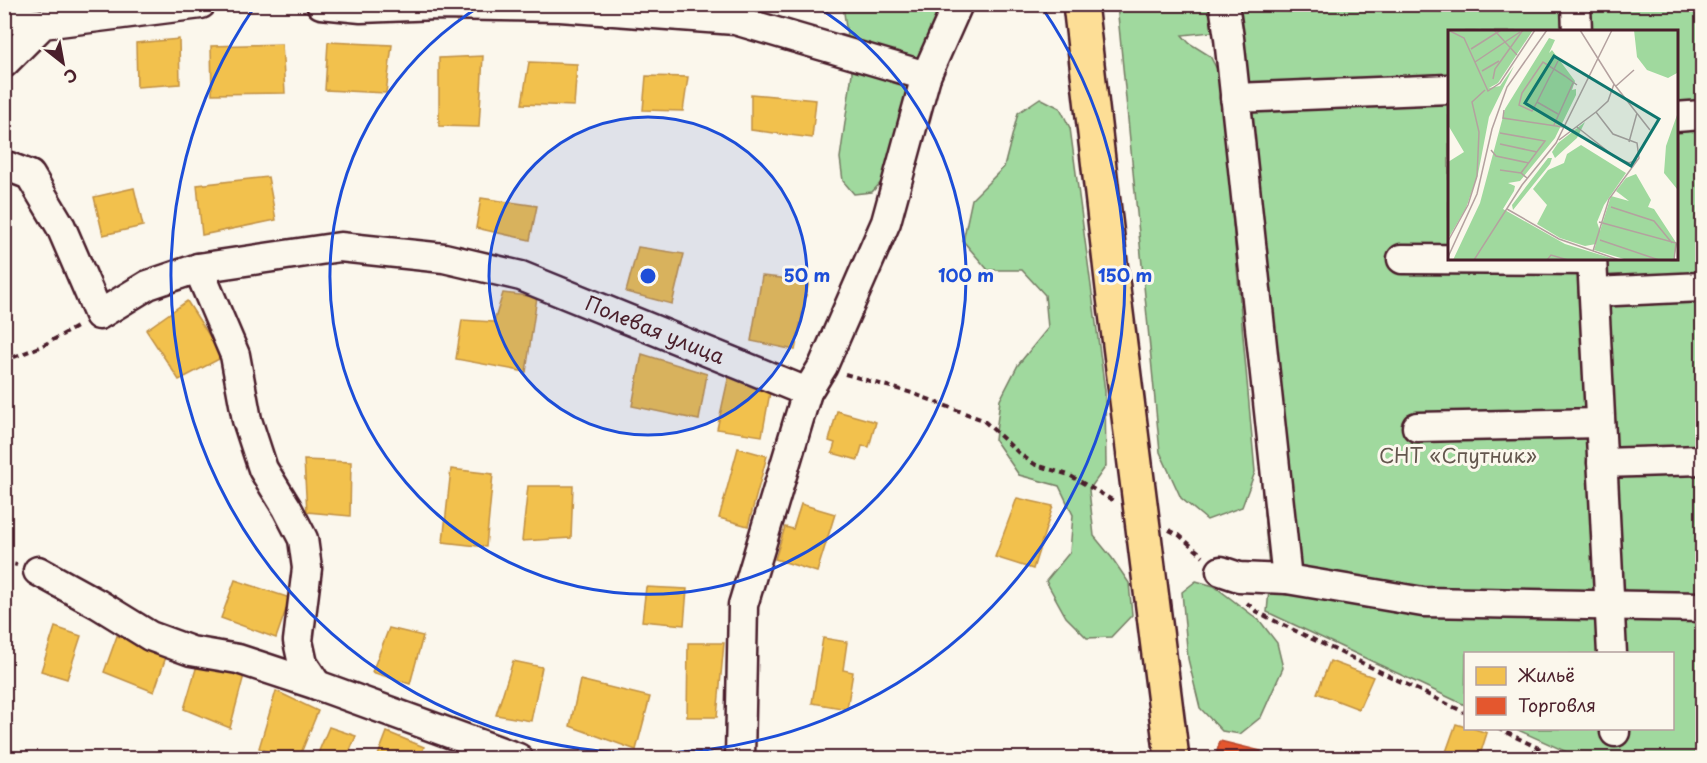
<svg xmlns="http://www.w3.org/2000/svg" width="1707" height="763" font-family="'Playpen Sans',sans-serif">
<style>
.green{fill:#a0d99e;stroke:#757c64;stroke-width:1.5;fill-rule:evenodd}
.homes{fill:#f2c14e;stroke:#c09044;stroke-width:1.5}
.shops{fill:#e4572e;stroke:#b6462d;stroke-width:1.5}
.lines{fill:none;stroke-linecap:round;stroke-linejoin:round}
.minor-casing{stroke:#4a1f2b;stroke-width:33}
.major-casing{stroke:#4a1f2b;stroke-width:38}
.path{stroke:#4a1f2b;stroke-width:4;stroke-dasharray:6 4.5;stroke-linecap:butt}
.minor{stroke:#fbf7ec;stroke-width:28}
.major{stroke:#fdde96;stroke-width:33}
.ring{fill:none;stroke:#1d4ed8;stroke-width:3}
.labels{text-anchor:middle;stroke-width:6;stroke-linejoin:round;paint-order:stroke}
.street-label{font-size:20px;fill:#4a1f2b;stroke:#fbf7ec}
.park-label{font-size:20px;fill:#64574e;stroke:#fbf7ec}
.inset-road{fill:none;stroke:#b4a19f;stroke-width:1.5}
.view{fill:#0f766e;fill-opacity:0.15;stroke:#0f766e;stroke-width:3}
.inset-edge{fill:none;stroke:#4a1f2b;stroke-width:3}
.centre{fill:#1d4ed8;stroke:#fbf7ec;stroke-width:3}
.ring-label{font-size:18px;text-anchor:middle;font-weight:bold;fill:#1d4ed8;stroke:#fbf7ec;stroke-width:6;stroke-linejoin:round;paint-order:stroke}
</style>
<rect width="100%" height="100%" fill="#fbf7ec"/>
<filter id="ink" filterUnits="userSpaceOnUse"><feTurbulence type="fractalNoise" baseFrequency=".0167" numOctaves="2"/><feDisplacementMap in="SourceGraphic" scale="12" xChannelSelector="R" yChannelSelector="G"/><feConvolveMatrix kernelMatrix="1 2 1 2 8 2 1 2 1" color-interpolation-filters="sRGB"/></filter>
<g filter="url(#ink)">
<g class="green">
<polygon points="843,5 945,5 885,178 872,192 854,194 843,181 840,158 852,73"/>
<path d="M1117 5H1702V758H1580L1516 729 1672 728V654H1466L1465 705 1267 612 1270 579 1221 31 1182 35 1189 43 1210 56 1220 75 1255 472 1242 507 1207 520 1181 498 1160 452ZM1449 32H1676V258H1449Z"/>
<polygon points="1040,98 1060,108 1070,128 1105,391 1106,466 1089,490 1094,536 1112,558 1129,583 1132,615 1111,637 1087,638 1066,617 1046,581 1070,552 1073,515 1059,486 1019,475 995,440 1000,400 1018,365 1048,328 1045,295 1022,270 988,270 963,241 972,199 1004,167 1018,113"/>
<polygon points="1196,581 1214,586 1260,621 1277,643 1283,668 1261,717 1240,734 1222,731 1200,708 1188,659 1182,592"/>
</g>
<g class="homes">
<polygon points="179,39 180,84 137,87 136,43"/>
<polygon points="328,42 392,45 386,93 325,90"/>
<polygon points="282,44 285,93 212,94 211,46"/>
<polygon points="483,56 479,127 439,126 439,58"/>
<polygon points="529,62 577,64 574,106 522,104"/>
<polygon points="646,76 688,77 683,111 643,110"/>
<polygon points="751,94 816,100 812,138 751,130"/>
<polygon points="268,177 276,220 202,235 197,185"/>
<polygon points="134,188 143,226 103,235 94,197"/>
<polygon points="481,198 537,206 530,240 476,228"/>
<polygon points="638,247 684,254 672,304 626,292"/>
<polygon points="762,276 809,281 795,350 751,341"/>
<polygon points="503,293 537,297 526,372 456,359 462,320 494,322"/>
<polygon points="187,301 223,357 179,380 146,330"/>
<polygon points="642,354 707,374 699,420 632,406"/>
<polygon points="729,375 771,387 762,436 717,429"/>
<polygon points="837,411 876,422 869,447 862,446 858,460 832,453 835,443 829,441"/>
<polygon points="738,448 767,456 748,526 719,518"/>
<polygon points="304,460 351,462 350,516 307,512"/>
<polygon points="451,469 493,474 486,547 443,542"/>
<polygon points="528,486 573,486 571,538 522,541"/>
<polygon points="1017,498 1053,506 1033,569 995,557"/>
<polygon points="801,504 835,514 817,572 775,559 785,527 793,529"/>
<polygon points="235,580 290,598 276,638 221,618"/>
<polygon points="646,587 687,589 684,625 642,621"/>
<polygon points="55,627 81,636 67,679 41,671"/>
<polygon points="389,628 423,636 410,684 372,672"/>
<polygon points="117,636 168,651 154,692 104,672"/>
<polygon points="823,638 847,642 843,670 853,672 847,709 812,703"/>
<polygon points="688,643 724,643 717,717 687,717"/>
<polygon points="513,661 542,667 531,721 496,715"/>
<polygon points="1330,661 1373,677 1359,709 1317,693"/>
<polygon points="198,662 244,675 230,728 184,709"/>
<polygon points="580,680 650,697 636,750 570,726"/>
<polygon points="276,691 318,711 299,758 284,758 259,748"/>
<polygon points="1456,724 1466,727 1466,728 1472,728 1487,733 1479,758 1469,758 1446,752"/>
<polygon points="329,727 356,736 347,758 316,758"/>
<polygon points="387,732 424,747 420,758 377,758"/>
</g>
<polygon class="shops" points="1220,741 1261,751 1259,758 1215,758"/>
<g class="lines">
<defs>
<g id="minor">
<polyline points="321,4 361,8 437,5 560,7 735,20 926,76"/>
<polyline points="1224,4 1229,38 1287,579"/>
<polyline points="1576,4 1577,32"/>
<polyline points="4,15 7,18 43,24"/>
<polyline points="4,63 43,24 201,4"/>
<polyline points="1235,98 1449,89"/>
<polyline points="1676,117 1702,115"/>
<path id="s1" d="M4 165 30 175 61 227 99 315 148 285 198 268 340 247 444 258 521 276 807 392 823 366 886 222 926 76 958 4"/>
<polyline points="1592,258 1612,654"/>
<polyline points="1402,259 1592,260"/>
<polyline points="198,268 235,355 247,420 263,469 287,508 303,539 307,568 298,641 303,664 317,685"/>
<polyline points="1594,292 1702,287"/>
<polyline points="1417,427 1600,423"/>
<polyline points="1602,463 1702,460"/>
<polyline points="38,571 98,604 150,636 191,651 238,659 317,685 518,758"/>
<polyline points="1221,571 1239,577 1287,579 1423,602 1702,607"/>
<polyline points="1615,728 1615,732"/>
<polyline points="740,758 743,605 807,392"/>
</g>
<polyline id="major" points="1080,4 1114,297 1172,758"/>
</defs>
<use href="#minor" class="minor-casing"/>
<use href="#major" class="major-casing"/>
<g class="path">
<polyline points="4,361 42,346 78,326"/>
<polyline points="845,374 912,393 983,420 1021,455 1036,465 1069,475 1114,501"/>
<polyline points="1169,530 1179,535 1203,556"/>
<polyline points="4,562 17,565"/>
<polyline points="1247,603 1256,611 1273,620 1466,713"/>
<polyline points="1497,728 1559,758"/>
</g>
<use href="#minor" class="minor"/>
<use href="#major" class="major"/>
</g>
</g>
<circle cx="648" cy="276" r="159" fill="#1d4ed8" fill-opacity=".12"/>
<g class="ring">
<circle cx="648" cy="276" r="159"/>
<path d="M814 5A318 318 0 1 1 482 5"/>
<path d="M1041 6A477 477 0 1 1 255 6"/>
</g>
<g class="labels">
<g class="street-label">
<text dy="7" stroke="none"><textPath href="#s1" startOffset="766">Полевая улица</textPath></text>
</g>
<g class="park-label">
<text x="1458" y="463">СНТ «Спутник»</text>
</g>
</g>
<g transform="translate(1448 30)">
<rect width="230" height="230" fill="#fbf7ec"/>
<path d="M0 0H85L50 53 41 58 52 56 66 36 41 87 30 144 18 178 0 209V132L16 122 0 95ZM186 0H229V43L220 48 199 40 189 27ZM101 8 107 10 101 23 104 20 127 51 124 60 128 59V65L107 108 72 151 60 153 67 156 66 161 55 179 117 214 166 229 5 230 32 173 57 79ZM229 85 230 159H229L216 143 218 116ZM137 92 129 108 107 128 104 122 110 113ZM133 115 178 143 156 175 149 192 152 201 163 166 181 171 168 161 178 148 188 144 203 170 200 177 206 179 229 214 226 229H176L146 220 148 214 137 216 112 208 89 194 99 175 85 159 100 140 116 133 119 124ZM100 128H104L102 134 65 180 64 175Z" fill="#a0d99e"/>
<path class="inset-road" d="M0 0 16 8 40 61 52 53 87 0M46 0 69 25M132 0 166 54 202 100M23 19 53 0M110 31 106 39 101 48 89 72 84 81 71 75 74 63 95 32 117 46 129 55M27 32 72 2M34 41 51 31M45 49 47 39 75 0M168 56 186 40M89 72 110 84M56 80 55 88 115 97M148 82 160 71 166 54M106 95 125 53M129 97 167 127 181 133 189 130M52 103 97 111 73 143M111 110 148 82 165 104 189 113 191 128 161 169 145 221M181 112 189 83M52 114 89 122M43 120 48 126 81 133M52 140 73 143 79 148M163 177 206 191 224 213M59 179 111 209 171 230M151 192 228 213 226 230M152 210 211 230M0 211 20 175 29 146 31 102 24 72 37 60M0 227 29 164 44 99 59 57 99 0M26 230 74 155 108 113 164 0M99 230 103 225 120 230"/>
<path class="view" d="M106 26 211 89 183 136 77 73Z"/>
<rect width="230" height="230" class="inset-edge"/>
</g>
<circle cx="648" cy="276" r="9" class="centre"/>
<g class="ring-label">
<text x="807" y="282">50 m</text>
<text x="966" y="282">100 m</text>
<text x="1125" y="282">150 m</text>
</g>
<rect width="1707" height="763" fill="none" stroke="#fbf7ec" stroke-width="24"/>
<rect x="12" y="12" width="1683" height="739" fill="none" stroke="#4a1f2b" stroke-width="2" filter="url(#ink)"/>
<rect x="1464" y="652" width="210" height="78" fill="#fbf7ec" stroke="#b4a19f" stroke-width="1.5"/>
<rect x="1476" y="667" width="30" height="18" fill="#f2c14e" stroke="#b4a19f" stroke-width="1.5"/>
<text x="1518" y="682" font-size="18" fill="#4a1f2b">Жильё</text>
<rect x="1476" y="697" width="30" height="18" fill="#e4572e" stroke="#b4a19f" stroke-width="1.5"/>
<text x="1518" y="712" font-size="18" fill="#4a1f2b">Торговля</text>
<g transform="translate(63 63) rotate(149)" stroke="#fbf7ec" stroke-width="4.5" paint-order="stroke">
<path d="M0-4.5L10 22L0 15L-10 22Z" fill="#4a1f2b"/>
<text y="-9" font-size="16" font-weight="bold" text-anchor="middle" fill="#4a1f2b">С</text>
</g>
</svg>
